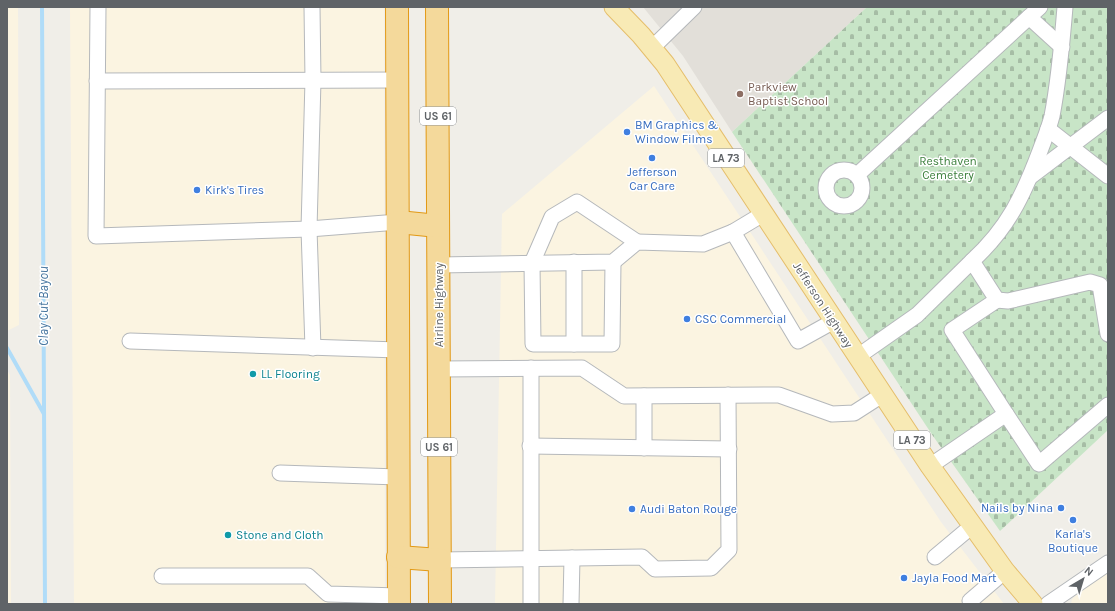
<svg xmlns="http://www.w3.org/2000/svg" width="1115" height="611" font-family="Karla,sans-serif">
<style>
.commercial{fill:#fbf4e1}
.education{fill:#e2dfd9}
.cemetery{fill:url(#cemetery-stones)}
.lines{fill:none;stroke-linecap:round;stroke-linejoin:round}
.stream{stroke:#b0dcf8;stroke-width:4}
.minor-casing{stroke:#b5b8bb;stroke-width:17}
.major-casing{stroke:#e5be6b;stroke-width:21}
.highway-casing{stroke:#e29915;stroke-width:24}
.minor{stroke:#fff;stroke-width:15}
.major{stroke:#f8eab5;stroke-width:19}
.highway{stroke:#f4d99b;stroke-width:22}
.education-dot{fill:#8d6e63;stroke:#fff;stroke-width:1.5}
.shop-dot{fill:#3f7fe0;stroke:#fff;stroke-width:1.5}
.culture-dot{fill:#0f9aa8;stroke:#fff;stroke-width:1.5}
.labels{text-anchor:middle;stroke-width:3;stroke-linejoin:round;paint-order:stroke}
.shield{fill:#fff;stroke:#8f9295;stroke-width:1}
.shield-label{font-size:11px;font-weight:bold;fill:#5f6367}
.education-label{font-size:12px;fill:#785e54;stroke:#fff;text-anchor:start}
.shop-label{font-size:12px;fill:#366cbe;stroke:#fff;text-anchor:start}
.park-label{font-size:12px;fill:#3d803d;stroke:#fff}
.street-label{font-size:12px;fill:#5f6367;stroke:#fff}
.culture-label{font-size:12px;fill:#0d838f;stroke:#fff;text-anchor:start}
.water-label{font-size:13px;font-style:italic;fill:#4a78a1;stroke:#fff}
</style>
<defs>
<pattern id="cemetery-stones" width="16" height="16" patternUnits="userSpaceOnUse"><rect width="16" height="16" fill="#c8e5c7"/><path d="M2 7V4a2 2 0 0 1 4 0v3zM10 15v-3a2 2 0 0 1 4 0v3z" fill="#a6bda5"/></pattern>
</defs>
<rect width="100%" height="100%" fill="#f0eee8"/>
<g class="commercial">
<polygon points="7,7 18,7 19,325 7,331"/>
<polygon points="70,7 384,7 385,604 74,604"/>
<polygon points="654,86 941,522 1004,604 495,604 502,214"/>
<polygon points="7,370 10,375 11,604 7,604"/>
<polygon points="1108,568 1108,604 1071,604 1072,599 1080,592 1077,588"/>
</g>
<polygon class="education" points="643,7 867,7 732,132 683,56"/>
<polygon class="cemetery" points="867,7 1108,7 1108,430 1000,531 933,436 732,132"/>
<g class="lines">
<g class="stream">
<polyline points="42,7 45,604"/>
<polyline points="7,348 44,414"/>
</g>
<defs>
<g id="minor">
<polyline points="98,7 96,236 309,229 398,222"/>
<polyline points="312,7 313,80 309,229 313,348"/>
<polyline points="1029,17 1062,47"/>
<polyline points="652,48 694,7"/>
<polyline points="97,81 398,80"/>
<polyline points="1048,129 1108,176"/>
<circle cx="844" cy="188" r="18"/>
<polyline points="857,175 1040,7"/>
<polyline points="1030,177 1108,118"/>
<polyline points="763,214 733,232 798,341 834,321"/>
<path d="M972 261C1008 228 1023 196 1040 151 1044 140 1049 128 1052 116 1059 80 1062 44 1065 7"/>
<polyline points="613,262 612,344 533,344 532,263 552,217 577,202 637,242"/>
<polyline points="439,265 613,262 637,242 703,244 733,232"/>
<polyline points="997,300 1008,301 1090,282 1100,285 1108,334"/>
<polyline points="130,341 398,350"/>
<polyline points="574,344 574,262"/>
<polyline points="857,357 917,315 972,261 997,300 952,330 1006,414 930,466"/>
<polyline points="531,368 531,604"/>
<polyline points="439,369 582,368 624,396 779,395 832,414 854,413 882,395"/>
<polyline points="1006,414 1039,464 1108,405"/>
<polyline points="530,446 729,449"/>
<polyline points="644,448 644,396"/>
<polyline points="280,473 398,477"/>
<polyline points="935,557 972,526"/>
<polyline points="440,560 642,557 655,569 711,568 729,550 728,395"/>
<polyline points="162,576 308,576 328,594 399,596"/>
<polyline points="970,601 1005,571"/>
<polyline points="571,604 572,558"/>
<polyline points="1048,604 1108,563"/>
</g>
<polyline id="major" points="614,7 641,35 665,64 930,466 1005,571 1033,604"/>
<g id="highway">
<polyline points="397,7 399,604"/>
<polyline points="437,7 440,604"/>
<polyline points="398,222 438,226"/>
<polyline points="398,557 440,560"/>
</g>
</defs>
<use href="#minor" class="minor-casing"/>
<use href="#major" class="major-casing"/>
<use href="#highway" class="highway-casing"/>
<use href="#minor" class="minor"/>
<use href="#major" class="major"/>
<use href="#highway" class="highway"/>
</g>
<circle class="education-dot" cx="740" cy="94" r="4"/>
<g class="shop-dot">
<circle cx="627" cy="132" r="4"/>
<circle cx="652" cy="158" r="4"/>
<circle cx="197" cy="190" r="4"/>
<circle cx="687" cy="319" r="4"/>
<circle cx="1061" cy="508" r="4"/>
<circle cx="632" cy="509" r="4"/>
<circle cx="1073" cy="520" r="4"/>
<circle cx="904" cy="578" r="4"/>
</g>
<g class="culture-dot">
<circle cx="253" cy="374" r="4"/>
<circle cx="228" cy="535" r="4"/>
</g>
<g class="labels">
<g class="shield">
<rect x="420" y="107" width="36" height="18" rx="3"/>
<rect x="708" y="149" width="36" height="18" rx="3"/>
<rect x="894" y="431" width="36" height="18" rx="3"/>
<rect x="421" y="438" width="36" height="18" rx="3"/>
</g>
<g class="shield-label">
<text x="438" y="120">US 61</text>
<text x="726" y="162">LA 73</text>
<text x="912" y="444">LA 73</text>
<text x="439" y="451">US 61</text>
</g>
<g class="education-label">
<text x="748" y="91">Parkview<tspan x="748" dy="14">Baptist School</tspan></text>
</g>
<g class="shop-label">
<text x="635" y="129">BM Graphics &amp;<tspan x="635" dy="14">Window Films</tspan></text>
<text x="652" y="176" text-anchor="middle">Jefferson<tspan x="652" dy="14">Car Care</tspan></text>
<text x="205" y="194">Kirk's Tires</text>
<text x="695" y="323">CSC Commercial</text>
<text x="1053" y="512" text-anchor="end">Nails by Nina</text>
<text x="640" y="513">Audi Baton Rouge</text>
<text x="1073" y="538" text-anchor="middle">Karla's<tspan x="1073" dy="14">Boutique</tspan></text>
<text x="912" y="582">Jayla Food Mart</text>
</g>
<g class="park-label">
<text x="948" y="165">Resthaven<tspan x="948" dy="14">Cemetery</tspan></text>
</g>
<g class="street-label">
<text transform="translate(439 305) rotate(-90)" y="4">Airline Highway</text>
<text transform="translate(823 305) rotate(57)" y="4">Jefferson Highway</text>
</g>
<g class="culture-label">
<text x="261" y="378">LL Flooring</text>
<text x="236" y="539">Stone and Cloth</text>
</g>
<g class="water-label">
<text transform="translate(43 306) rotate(-90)" y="5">Clay Cut Bayou</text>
</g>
</g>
<rect width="1115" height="611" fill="none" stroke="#5f6367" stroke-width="16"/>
<g transform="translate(1083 579) rotate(38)" stroke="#ffffff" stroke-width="3" paint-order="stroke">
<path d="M0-3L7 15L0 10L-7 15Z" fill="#5f6367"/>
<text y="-6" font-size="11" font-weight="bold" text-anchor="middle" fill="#5f6367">N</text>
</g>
</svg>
